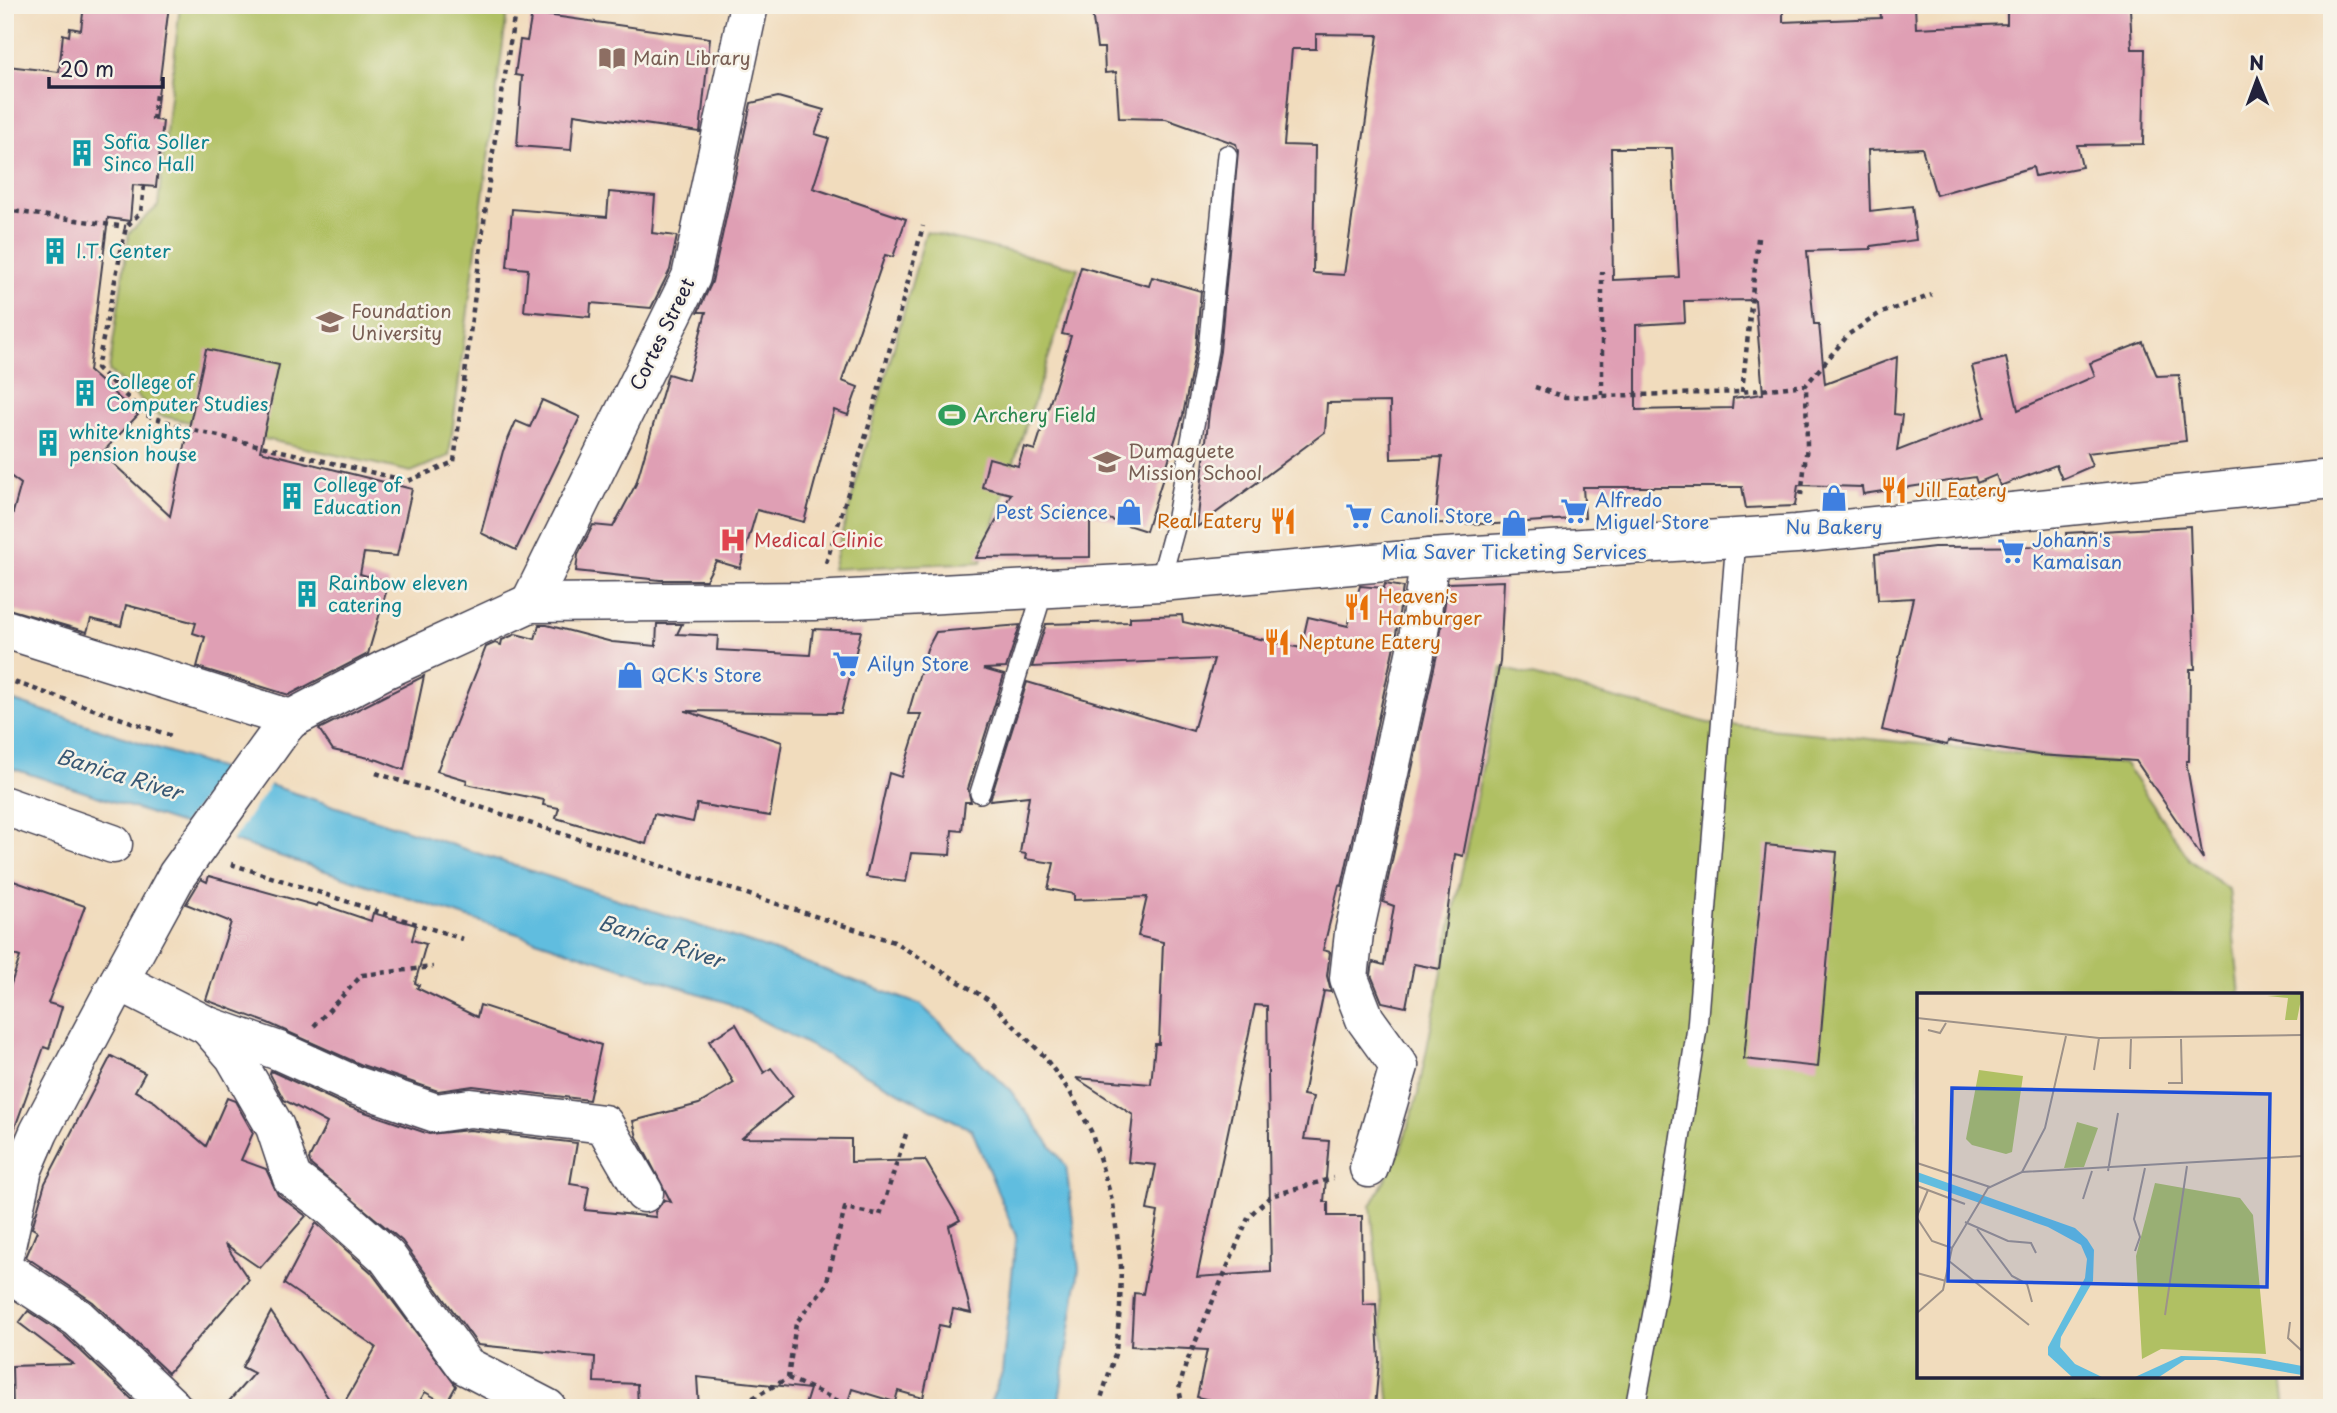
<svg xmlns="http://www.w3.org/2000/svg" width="2337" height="1413" font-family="'Playpen Sans',sans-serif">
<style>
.green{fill:#b0c063;stroke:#69714f;stroke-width:2}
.water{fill:#61bddf;stroke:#42708d;stroke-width:2}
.pier{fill:#f1dcbd}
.building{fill:#df9fb4;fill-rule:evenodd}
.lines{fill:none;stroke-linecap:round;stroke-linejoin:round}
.lane-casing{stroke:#413e4e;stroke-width:22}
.street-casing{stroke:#413e4e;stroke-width:41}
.secondary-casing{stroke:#413e4e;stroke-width:41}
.path{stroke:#413e4e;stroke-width:4.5;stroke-dasharray:5 5;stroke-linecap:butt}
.lane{stroke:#fff;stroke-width:19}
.street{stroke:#fff;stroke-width:38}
.secondary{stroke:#fff;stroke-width:38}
.labels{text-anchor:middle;stroke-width:5;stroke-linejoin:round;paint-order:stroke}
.education-label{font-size:19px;fill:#785e54;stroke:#f7f3e8;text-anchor:start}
.culture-label{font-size:19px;fill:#0d838f;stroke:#f7f3e8;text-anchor:start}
.street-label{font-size:19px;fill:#22223b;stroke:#f7f3e8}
.leisure-label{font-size:19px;fill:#27864d;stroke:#f7f3e8;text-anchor:start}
.food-label{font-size:19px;fill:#c56008;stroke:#f7f3e8;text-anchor:start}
.shop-label{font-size:19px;fill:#366cbe;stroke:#f7f3e8;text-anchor:start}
.health-label{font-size:19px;fill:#be3a42;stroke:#f7f3e8;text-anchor:start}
.water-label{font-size:21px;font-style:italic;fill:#385874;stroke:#f7f3e8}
.inset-road{fill:none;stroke:#9e9289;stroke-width:2}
.view{fill:#1d4ed8;fill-opacity:0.15;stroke:#1d4ed8;stroke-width:3.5}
.inset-edge{fill:none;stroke:#22223b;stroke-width:3.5}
</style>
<rect width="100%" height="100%" fill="#f7f3e8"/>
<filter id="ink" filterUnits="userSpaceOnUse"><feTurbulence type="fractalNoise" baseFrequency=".0143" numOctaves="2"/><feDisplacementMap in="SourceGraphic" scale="14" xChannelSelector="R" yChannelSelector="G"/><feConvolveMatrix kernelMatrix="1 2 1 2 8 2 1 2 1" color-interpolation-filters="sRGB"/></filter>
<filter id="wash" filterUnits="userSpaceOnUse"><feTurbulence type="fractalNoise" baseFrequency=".00686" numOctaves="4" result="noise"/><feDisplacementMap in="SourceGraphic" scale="28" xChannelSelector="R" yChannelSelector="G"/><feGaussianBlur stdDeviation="1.57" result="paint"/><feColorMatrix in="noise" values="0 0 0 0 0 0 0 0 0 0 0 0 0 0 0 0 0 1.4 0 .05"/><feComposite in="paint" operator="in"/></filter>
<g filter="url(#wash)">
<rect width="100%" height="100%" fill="#f1dcbd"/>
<g class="green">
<polygon points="180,5 508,5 449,456 411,472 158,415 109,371 129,233 158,206"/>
<polygon points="926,232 1078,268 981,562 832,569"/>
<polygon points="1502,668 1708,723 2125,764 2190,860 2229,890 2240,995 1919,995 1919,1376 2282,1376 2286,1408 1390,1408 1371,1206 1401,1149 1418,1094"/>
</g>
<polygon class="water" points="5,698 763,947 921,1005 1010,1090 1066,1166 1079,1269 1058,1408 988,1408 1002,1373 1016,1236 972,1130 728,1003 5,766"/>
<polygon class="pier" points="226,767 272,782 230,844 181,828"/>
<g id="blocks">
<g class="building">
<polygon points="84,5 169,5 155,120 163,121 156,187 133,185 130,221 108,218 89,371 138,415 102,453 170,516 206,349 279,365 260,451 412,489 397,556 364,553 360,574 389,582 368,654 289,695 197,667 205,637 193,633 196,623 126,605 121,626 91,619 87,632 5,608 5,541 21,484 5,472 5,81 8,66 59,72 63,34 69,36 70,28 81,30"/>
<path d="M1091 5H1783V22L1881 18 1880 5H1915L1916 28 2007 24V5L2130 8 2132 49H2145L2143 144 2077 145 2082 167 2035 176 2033 167 1936 195 1922 148 1868 150 1870 211 1912 206 1916 240 1871 246V249L1807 251 1814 324H1819L1825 384 1897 357 1894 414 1902 415 1897 451 1985 417 1972 366 2006 358 2018 410 2095 376 2090 363 2143 342 2157 376 2179 375 2186 441 2087 453 2092 466 2062 479 2056 465 2000 486 1996 475 1977 483 1975 477 1863 494 1862 487 1798 485 1795 506 1746 508 1742 487H1583L1585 518 1496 524 1435 523 1442 457 1391 459 1390 402 1327 403 1325 432 1197 527 1209 412 1220 351 1238 151 1236 144 1166 119 1119 118 1116 72 1105 73 1104 48H1097ZM1316 34 1378 35 1344 275 1313 273 1315 146 1284 145 1292 49H1316ZM1611 148H1672L1679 277 1613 280ZM1755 300 1763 394 1733 398 1732 408 1636 410V325L1685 322 1684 301Z"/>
<polygon points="532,13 710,38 700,132 574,114 571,150 517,146 522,76 515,75 520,40 527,41"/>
<polygon points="778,97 824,110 815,134 829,138 813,188 906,219 893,257 885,255 842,381 858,387 848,415 834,410 804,522 757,510 740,568 716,561 706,580 660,580 576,571 578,555 593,525 613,527 636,484 668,374 688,380 706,312 698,312 712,282 751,103"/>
<polygon points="609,192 655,196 652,233 677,236 670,270 651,308 591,303 590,317 524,311 528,269 507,267 512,209 607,217"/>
<polygon points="1081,267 1149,286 1152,277 1201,291 1196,348 1183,415 1146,531 1090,513 1090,557 976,558 1011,494 982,487 989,458 1018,466 1024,447 1035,450 1071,336 1062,334"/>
<polygon points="542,400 580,417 516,550 481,533 503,451 516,421 530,427"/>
<polygon points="2190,526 2195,669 2190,669 2189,761 2186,761 2203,859 2136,761 2038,755 1948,741 1947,745 1882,730 1913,598 1878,600 1875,554 1934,547 2067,546 2066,533"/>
<polygon points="1504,581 1500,662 1463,856 1455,854 1440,969 1414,964 1406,1007 1382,1002 1371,975 1373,962 1384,965 1394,906 1383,902 1438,650 1448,583"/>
<path d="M1385 584 1403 587 1395 641 1342 886 1339 885 1323 950 1330 952 1327 976 1331 992 1324 991 1303 1095 1313 1097 1304 1139 1329 1141 1324 1202H1328V1216H1362L1363 1305 1376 1304 1379 1361 1375 1408H1244L1197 1397 1207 1350 1131 1346 1134 1293 1143 1294 1158 1212 1147 1210 1156 1165 1128 1162 1133 1115 1076 1078 1151 1084 1155 1044H1159L1163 942 1138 936 1147 897 1074 900V894L1048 889 1054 863 1025 859 1026 854 1020 853 1029 796 990 800 1027 682 1193 731 1214 659 1032 667 1046 624 1130 622V617L1182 615 1183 622 1301 648 1308 617 1348 626 1360 586 1384 588ZM1255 1005 1267 1006 1271 1272 1197 1277Z"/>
<polygon points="657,624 682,624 677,634 718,636 717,650 810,655 813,629 861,631 841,713 685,711 782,742 770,816 697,804 693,822 654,814 646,844 556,818 559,808 543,805 544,800 466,784 467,780 437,771 486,647 495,643 501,645 502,640 516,634 535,639 539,625 547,625 612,642 656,646"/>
<polygon points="1020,625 1006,668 983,669 1004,675 968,789 971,802 965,802 962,831 952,830 950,855 911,853 906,882 866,877 889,773 901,777 921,714 908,714 927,649 936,632"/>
<polygon points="424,676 404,770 378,760 333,750 319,729"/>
<polygon points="1766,845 1837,852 1818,1067 1744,1059"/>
<polygon points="209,876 317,906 318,903 371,921 373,913 416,925 412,940 426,944 415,983 419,985 417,988 477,1017 480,1005 601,1045 589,1100 473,1086 438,1091 362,1065 268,1023 206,1000 231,922 186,904 201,879 207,882"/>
<polygon points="5,878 85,906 48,1003 62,1007 49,1049 44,1047 9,1144 5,1143 5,1002 20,957 5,952"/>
<polygon points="736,1024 764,1073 771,1068 793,1096 742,1138 851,1139 851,1162 925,1160 960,1220 949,1226 971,1313 953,1309 949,1327 939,1325 923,1398 898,1391 895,1402 852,1389 846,1408 804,1408 810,1389 697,1377 699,1408 638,1408 637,1384 594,1382 595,1357 478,1345 402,1241 311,1165 309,1159 327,1123 284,1100 270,1074 271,1071 347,1106 429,1134 470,1130 577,1143 570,1184 589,1187 585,1210 656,1217 655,1212 664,1200 671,1202 637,1137 633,1121 699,1104 734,1083 709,1041"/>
<polygon points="111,1056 145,1073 135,1091 155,1102 206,1146 227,1098 235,1101 253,1133 241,1160 266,1169 278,1195 306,1216 260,1268 225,1244 249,1280 168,1373 93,1302 26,1257 37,1231 32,1228 45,1183"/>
<polygon points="316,1223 371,1272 456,1386 446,1404 425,1392 416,1408 341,1408 376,1347 284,1284"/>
<polygon points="28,1311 64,1335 139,1406 13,1408 12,1366 73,1364 19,1323"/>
<polygon points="271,1312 335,1408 223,1408 254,1373 242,1367"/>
</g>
</g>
</g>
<g filter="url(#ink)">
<use href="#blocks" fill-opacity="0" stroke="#413e4e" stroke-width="2"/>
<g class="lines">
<defs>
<g id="lane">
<polyline points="1160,582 1175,527 1208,350 1227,155"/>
<polyline points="980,793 1044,588"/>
<polyline points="1635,1408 1656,1296 1697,1028 1736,539"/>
</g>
<g id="street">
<polyline points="5,629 291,719"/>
<polyline points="5,806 113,844"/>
<polyline points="119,981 208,1026 279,1051 354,1085 436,1113 470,1108 604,1124 644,1193"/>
<polyline points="208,1026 234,1056 275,1127 292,1178 331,1207 387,1257 466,1366 547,1408"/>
<polyline points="1369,1168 1399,1066 1365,1019 1349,978 1354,933 1417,645 1430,558"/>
<polyline points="5,1270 78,1318 173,1408"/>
</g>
<g id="secondary">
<polyline points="530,603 691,277 749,5"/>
<polyline points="5,1251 23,1169 39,1132 119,981 177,875 283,728 291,719 384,670 530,603 814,601 1160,582 1430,558 1796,534 2332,479"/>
</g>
</defs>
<use href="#lane" class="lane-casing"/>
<use href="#street" class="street-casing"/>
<use href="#secondary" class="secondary-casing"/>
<g class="path">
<polyline points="153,120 156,94"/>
<polyline points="144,186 141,212 126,227 97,368 146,415 189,429 408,481 454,462 492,158 516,5"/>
<polyline points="5,210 126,227"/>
<polyline points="1535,387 1565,397 1742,392 1806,385 1849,334 1879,314 1932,295"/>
<polyline points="1742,392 1758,238"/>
<polyline points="1602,395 1602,272"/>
<polyline points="1801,495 1807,446 1806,385"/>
<polyline points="826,563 868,429 923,226"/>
<polyline points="5,679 175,737"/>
<polyline points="376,773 894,942 987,999 1043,1055 1070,1092 1091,1131 1113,1203 1121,1266 1120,1307 1116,1351 1098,1408"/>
<polyline points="231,864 463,939"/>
<polyline points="314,1026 362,975 433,967"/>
<polyline points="788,1378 854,1408"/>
<polyline points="735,1408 788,1378 796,1323 826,1285 845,1208 880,1215 907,1131"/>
<polyline points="1183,1408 1179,1389 1186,1364 1249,1216 1271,1196 1333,1178"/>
</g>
<use href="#lane" class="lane"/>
<use href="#street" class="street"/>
<use href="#secondary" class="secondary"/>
</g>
</g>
<defs>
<symbol id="library-bare" viewBox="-9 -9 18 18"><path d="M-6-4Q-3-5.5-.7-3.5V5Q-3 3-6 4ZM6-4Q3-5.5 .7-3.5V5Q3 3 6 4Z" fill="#8d6e63" stroke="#f7f3e8" stroke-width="2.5" paint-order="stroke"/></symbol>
<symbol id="building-bare" viewBox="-9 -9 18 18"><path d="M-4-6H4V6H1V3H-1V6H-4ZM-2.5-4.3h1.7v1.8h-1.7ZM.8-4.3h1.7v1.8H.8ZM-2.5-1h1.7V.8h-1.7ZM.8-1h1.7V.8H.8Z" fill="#0f9aa8" stroke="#f7f3e8" stroke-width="2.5" paint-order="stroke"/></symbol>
<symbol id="university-bare" viewBox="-9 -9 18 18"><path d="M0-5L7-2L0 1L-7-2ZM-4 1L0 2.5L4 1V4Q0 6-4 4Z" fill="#8d6e63" stroke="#f7f3e8" stroke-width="2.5" paint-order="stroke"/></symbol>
<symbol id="stadium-bare" viewBox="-9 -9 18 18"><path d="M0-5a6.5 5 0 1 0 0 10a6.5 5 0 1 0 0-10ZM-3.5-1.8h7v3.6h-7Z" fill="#2e9e5b" stroke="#f7f3e8" stroke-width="2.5" paint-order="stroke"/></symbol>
<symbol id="school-bare" viewBox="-9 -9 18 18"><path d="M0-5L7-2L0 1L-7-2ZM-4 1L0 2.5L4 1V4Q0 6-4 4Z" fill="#8d6e63" stroke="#f7f3e8" stroke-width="2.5" paint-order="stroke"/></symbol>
<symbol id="restaurant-bare" viewBox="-9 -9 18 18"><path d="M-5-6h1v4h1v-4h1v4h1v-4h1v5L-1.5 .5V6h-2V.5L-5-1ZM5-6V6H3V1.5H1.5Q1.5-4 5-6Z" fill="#e8710a" stroke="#f7f3e8" stroke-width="2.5" paint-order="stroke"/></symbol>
<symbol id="shop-bare" viewBox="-9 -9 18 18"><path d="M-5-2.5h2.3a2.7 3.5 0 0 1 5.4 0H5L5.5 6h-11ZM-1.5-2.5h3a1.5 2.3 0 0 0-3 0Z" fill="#3f7fe0" stroke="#f7f3e8" stroke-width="2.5" paint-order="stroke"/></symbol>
<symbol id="supermarket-bare" viewBox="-9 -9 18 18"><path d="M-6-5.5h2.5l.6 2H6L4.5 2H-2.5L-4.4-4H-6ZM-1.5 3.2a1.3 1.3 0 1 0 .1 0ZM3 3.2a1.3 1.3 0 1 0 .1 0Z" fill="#3f7fe0" stroke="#f7f3e8" stroke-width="2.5" paint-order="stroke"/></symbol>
<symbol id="hospital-bare" viewBox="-9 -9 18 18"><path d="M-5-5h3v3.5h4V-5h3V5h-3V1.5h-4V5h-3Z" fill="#e0444e" stroke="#f7f3e8" stroke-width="2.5" paint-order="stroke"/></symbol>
</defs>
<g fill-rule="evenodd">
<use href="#library-bare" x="593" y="39" width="38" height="38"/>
<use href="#building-bare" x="63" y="134" width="38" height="38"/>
<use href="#building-bare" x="36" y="232" width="38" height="38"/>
<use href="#university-bare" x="311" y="303" width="38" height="38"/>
<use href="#building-bare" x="66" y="374" width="38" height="38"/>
<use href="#stadium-bare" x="933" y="396" width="38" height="38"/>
<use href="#building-bare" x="29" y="424" width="38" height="38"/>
<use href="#school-bare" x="1088" y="443" width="38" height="38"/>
<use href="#restaurant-bare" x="1875" y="471" width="38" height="38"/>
<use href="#building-bare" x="273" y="477" width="38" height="38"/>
<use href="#shop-bare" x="1815" y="479" width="38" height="38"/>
<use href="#supermarket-bare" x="1555" y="492" width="38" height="38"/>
<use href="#shop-bare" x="1110" y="493" width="38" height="38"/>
<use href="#supermarket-bare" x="1340" y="497" width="38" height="38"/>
<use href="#restaurant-bare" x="1264" y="502" width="38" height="38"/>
<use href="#shop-bare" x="1495" y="504" width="38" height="38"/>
<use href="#hospital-bare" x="714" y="521" width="38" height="38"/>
<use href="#supermarket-bare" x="1992" y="532" width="38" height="38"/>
<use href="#building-bare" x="288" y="575" width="38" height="38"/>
<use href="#restaurant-bare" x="1338" y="588" width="38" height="38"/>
<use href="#restaurant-bare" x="1258" y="623" width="38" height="38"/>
<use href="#supermarket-bare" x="827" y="645" width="38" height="38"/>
<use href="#shop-bare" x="611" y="656" width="38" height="38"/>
</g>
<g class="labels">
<g class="education-label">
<text x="633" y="65">Main Library</text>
<text x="351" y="318">Foundation<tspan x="351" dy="22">University</tspan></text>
<text x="1128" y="458">Dumaguete<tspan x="1128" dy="22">Mission School</tspan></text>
</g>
<g class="culture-label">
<text x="103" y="149">Sofia Soller<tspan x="103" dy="22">Sinco Hall</tspan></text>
<text x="76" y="258">I.T. Center</text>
<text x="106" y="389">College of<tspan x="106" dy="22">Computer Studies</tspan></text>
<text x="69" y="439">white knights<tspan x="69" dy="22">pension house</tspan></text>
<text x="313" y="492">College of<tspan x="313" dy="22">Education</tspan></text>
<text x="328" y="590">Rainbow eleven<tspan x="328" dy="22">catering</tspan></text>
</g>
<g class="street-label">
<text transform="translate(662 334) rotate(-64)" y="7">Cortes Street</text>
</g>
<g class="leisure-label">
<text x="973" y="422">Archery Field</text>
</g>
<g class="food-label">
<text x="1915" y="497">Jill Eatery</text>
<text x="1262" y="528" text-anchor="end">Real Eatery</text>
<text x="1378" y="603">Heaven's<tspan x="1378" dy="22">Hamburger</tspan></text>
<text x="1298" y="649">Neptune Eatery</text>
</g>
<g class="shop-label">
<text x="1595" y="507">Alfredo<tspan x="1595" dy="22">Miguel Store</tspan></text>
<text x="1108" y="519" text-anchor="end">Pest Science</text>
<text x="1380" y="523">Canoli Store</text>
<text x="1834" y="534" text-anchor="middle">Nu Bakery</text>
<text x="2032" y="547">Johann's<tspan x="2032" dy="22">Kamaisan</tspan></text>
<text x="1514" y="559" text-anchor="middle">Mia Saver Ticketing Services</text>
<text x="867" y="671">Ailyn Store</text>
<text x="651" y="682">QCK's Store</text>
</g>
<g class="health-label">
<text x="754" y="547">Medical Clinic</text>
</g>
<g class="water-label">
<text transform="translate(119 775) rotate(17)" y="7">Banica River</text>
<text transform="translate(661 942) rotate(18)" y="7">Banica River</text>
</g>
</g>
<g transform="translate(1917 993)">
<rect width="385" height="385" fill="#f1dcbd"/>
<path d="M385 1 380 27H368L371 5 350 3ZM62 77 106 83 95 159 89 161 55 152 49 146ZM160 129 181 135 167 174 147 175ZM238 190 323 205 336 222 349 361 244 356 225 366 219 263Z" fill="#b0c063"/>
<path d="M0 179 158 235 170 246 177 257 176 288 144 344 143 354 158 371 185 384H155L131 362V354L168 285 170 266 164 252 131 234 0 188ZM264 363 342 365 385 373V382L299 367H268L242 384H218Z" fill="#61bddf"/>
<path class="inset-road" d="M0 25 182 45 385 42M11 37 23 40 29 30M213 76 214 46M177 77 182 45M251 90H265L264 46M0 170 73 194M191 178 201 120M105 179 128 135 149 43M0 193 48 211M166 206 175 178M0 223 11 197M0 225 15 248 35 255M48 229 91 248 114 250 119 260M60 236 95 283 110 291 115 309M218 258 223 244 217 226 228 175M32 268 112 332M0 280 29 288M0 320 26 297 35 255 71 195 105 179 385 163M248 322 270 173M373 329 371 345 385 358"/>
<path class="view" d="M35 95 353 101 350 294 31 288Z"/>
<rect width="385" height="385" class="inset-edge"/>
</g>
<rect width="2337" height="1413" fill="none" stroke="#f7f3e8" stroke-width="28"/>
<g transform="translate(2257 80) rotate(359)" stroke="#f7f3e8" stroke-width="5" paint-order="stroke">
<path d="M0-5L12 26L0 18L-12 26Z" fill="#22223b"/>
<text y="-10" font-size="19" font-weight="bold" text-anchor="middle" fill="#22223b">N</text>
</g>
<path d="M49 77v10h114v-10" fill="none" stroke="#22223b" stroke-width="3.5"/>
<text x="60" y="77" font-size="21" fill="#22223b" stroke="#f7f3e8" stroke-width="5" paint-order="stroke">20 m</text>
</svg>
